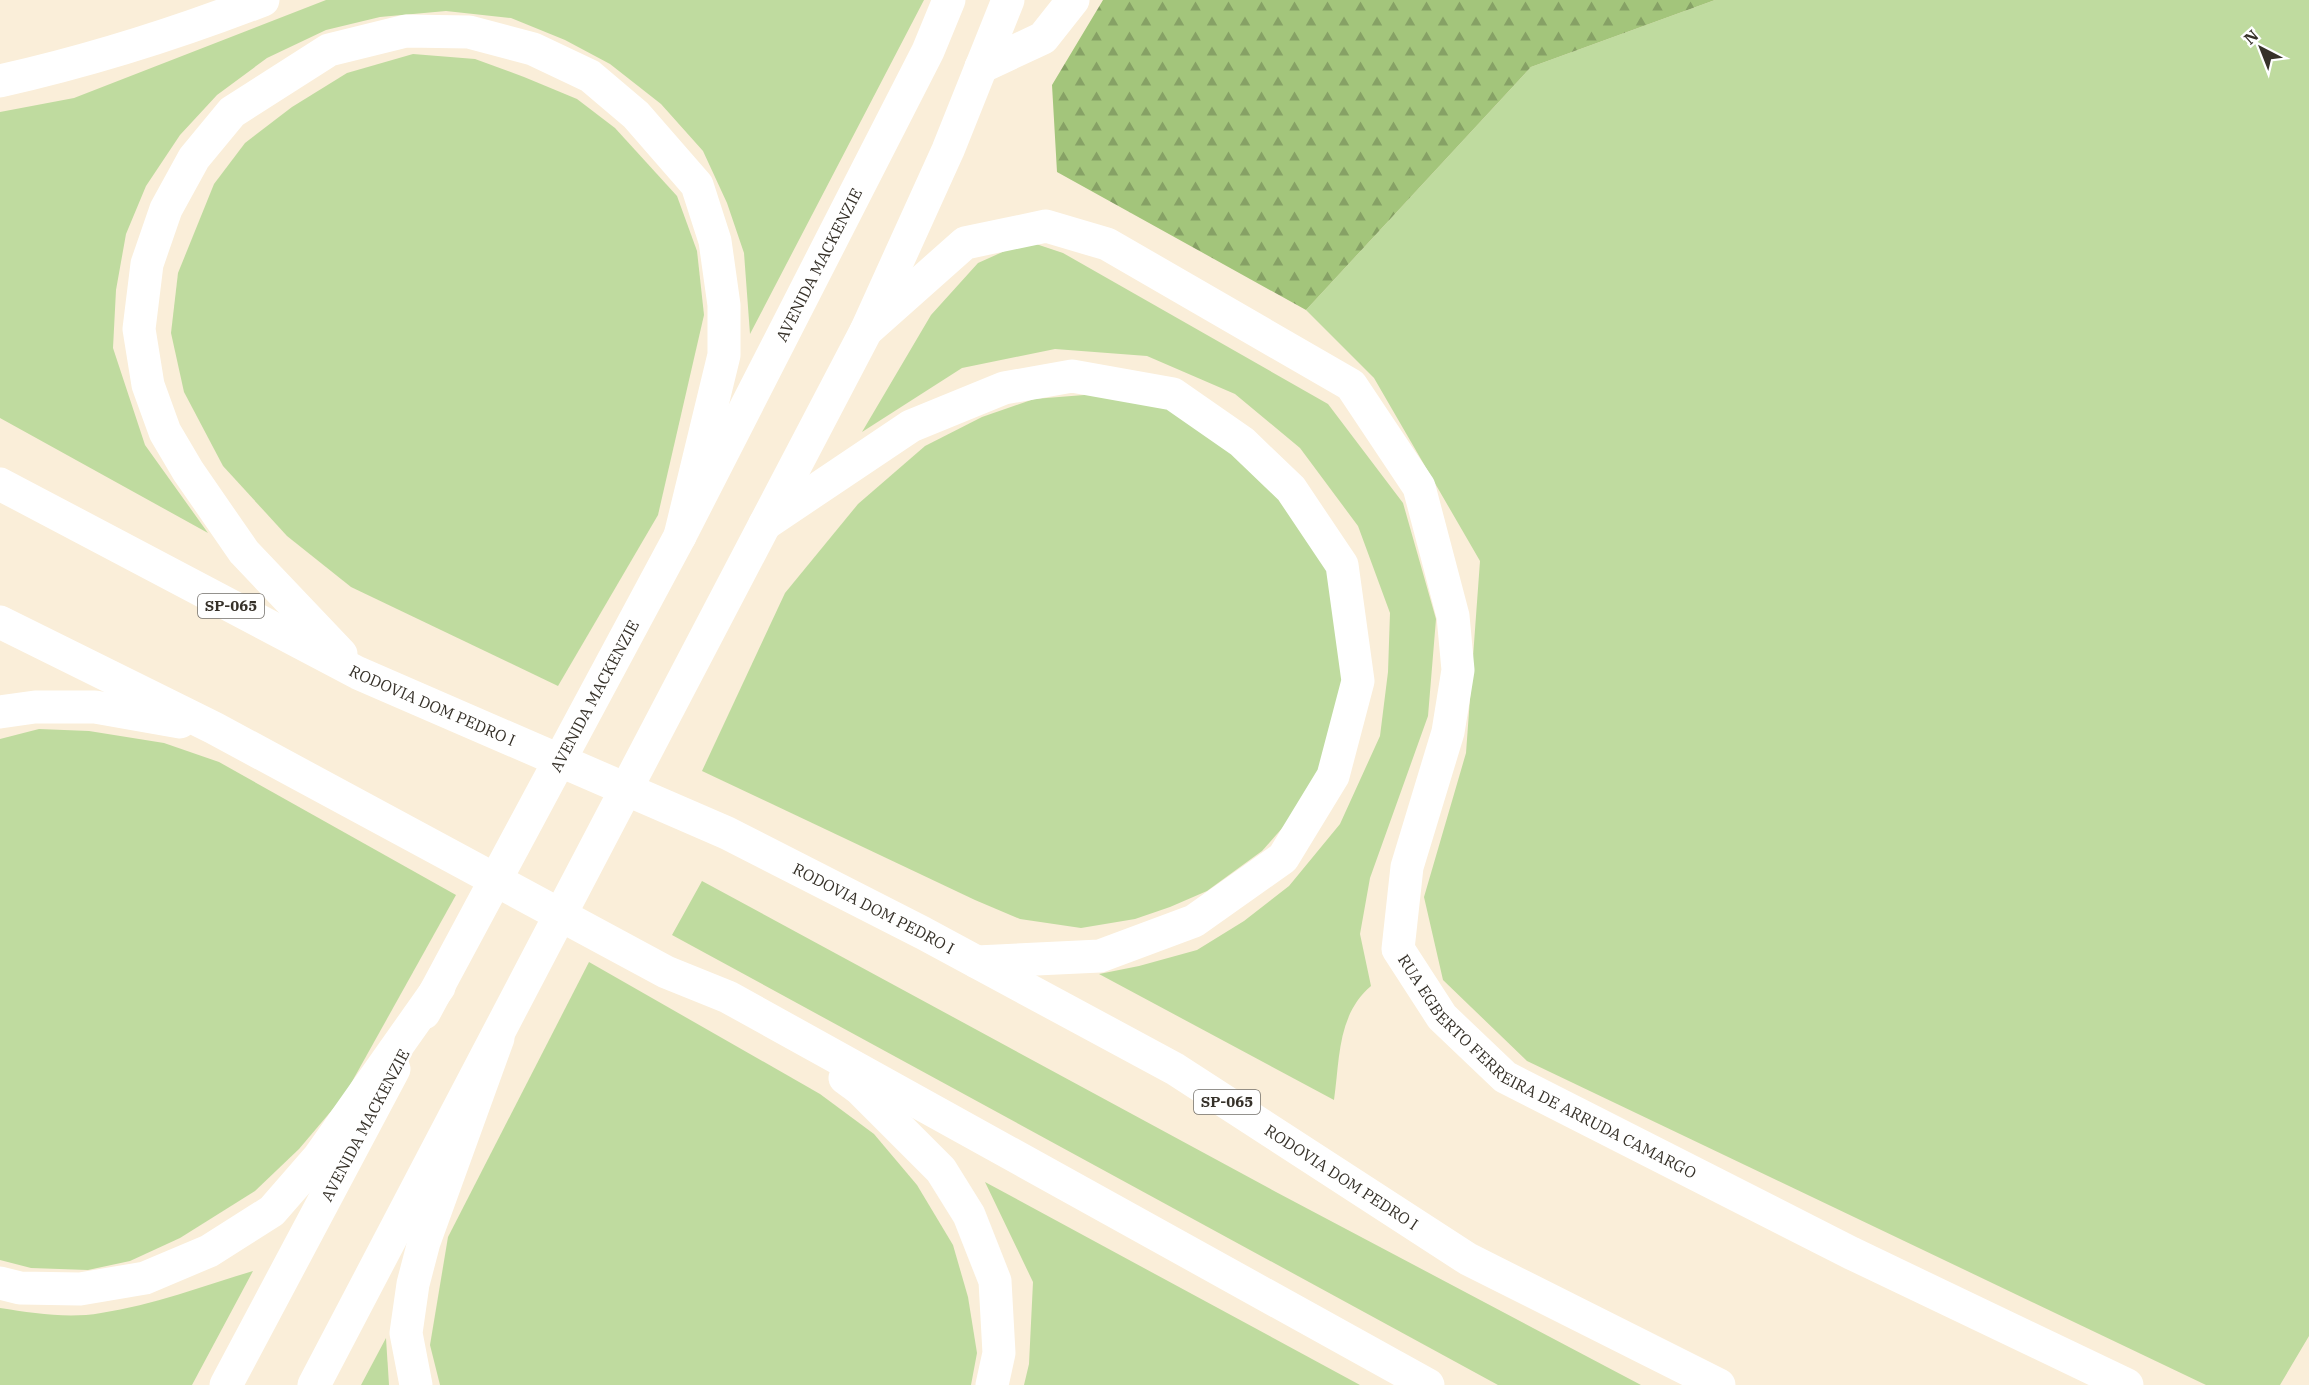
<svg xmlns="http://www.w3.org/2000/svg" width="2309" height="1385" font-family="'IBM Plex Serif',serif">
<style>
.green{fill:#bfdb9f}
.forest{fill:url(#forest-firs)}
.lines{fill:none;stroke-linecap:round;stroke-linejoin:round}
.minor{stroke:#fff;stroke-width:33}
.major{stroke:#fff;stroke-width:33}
.highway{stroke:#fff;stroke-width:33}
.labels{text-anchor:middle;stroke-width:5;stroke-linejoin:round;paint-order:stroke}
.shield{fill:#fff;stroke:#726f69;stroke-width:1.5}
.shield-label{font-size:15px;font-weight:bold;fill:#363129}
.street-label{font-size:16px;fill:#363129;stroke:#fff}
</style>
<defs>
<pattern id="forest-firs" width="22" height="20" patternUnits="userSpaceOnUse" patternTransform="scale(1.5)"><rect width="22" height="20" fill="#a3c57b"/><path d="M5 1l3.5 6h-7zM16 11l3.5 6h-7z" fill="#86a165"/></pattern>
</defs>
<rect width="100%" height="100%" fill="#faeed9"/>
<g class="green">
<polygon points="326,0 924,0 750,334 744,253 727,203 703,151 661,104 610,64 565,40 511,18 446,11 380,17 326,30 267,58 217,95 180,135 146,186 126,234 116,290 113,348 145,445 208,533 0,418 0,112 74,98"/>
<polygon points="1715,0 2309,0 2309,1336 2280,1385 2206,1385 1527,1061 1443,980 1424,897 1466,753 1480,561 1374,378 1306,310 1531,67"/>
<polygon points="413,54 475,59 524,77 577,99 615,128 677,196 697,251 704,315 658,515 558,686 351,587 287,536 223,466 184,392 171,333 178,273 214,184 245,143 292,107 347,73"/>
<path d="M1027 241 1063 253 1328 404 1403 503 1436 619 1428 716 1370 878 1360 934 1371 986C1337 1015 1340 1059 1334 1100L1099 974 1139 966 1197 950 1244 921 1289 886 1340 824 1380 736 1388 672 1390 613 1358 526 1300 448 1235 394 1147 356 1055 349 962 368 862 432 931 315 978 263Z"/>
<polygon points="1109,393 1161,405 1199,424 1290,499 1335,579 1343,671 1331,749 1299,809 1262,851 1207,891 1170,907 1135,919 1081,928 1020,919 975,900 702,771 785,593 858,504 925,446 982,417 1034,399"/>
<polygon points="39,729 89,731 164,743 219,762 456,895 344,1096 299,1149 255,1191 180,1238 130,1261 88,1270 31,1268 0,1260 0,739"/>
<polygon points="702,881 1276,1192 1641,1385 1498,1385 672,935"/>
<polygon points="589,962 820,1094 874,1134 917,1185 953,1245 968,1297 977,1353 971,1385 440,1385 430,1345 448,1237"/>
<polygon points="985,1182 1360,1385 1024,1385 1029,1364 1033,1282"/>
<path d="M253 1271 192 1385H0V1308C33 1313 68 1319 101 1313 153 1305 203 1286 253 1271Z"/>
<polygon points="386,1338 389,1385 361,1385"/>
</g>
<polygon class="forest" points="1103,0 1715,0 1531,67 1306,310 1057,172 1052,85"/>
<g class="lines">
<g class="minor">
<polyline points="981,67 1043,38 1073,0"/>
<path id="s1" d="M866 331 965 243 1046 226 1107 244 1351 385 1419 487 1453 616 1458 670 1448 732 1407 867 1398 949 1442 1017 1505 1077 1851 1253 2127 1385"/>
<polyline points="765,524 911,426 1004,388 1072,376 1173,394 1242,442 1291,489 1342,565 1358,681 1333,776 1283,858 1194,921 1100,956 977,962"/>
</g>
<g class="major">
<path id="s2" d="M424 1013 680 536 928 51 949 0"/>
<polyline points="226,1385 394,1069"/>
<polyline points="314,1385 866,331 948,150 1008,0"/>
</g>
<g class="highway">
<path d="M0 81C89 61 178 33 263 0"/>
<path id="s3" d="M0 484 358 673 727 833 923 933 1175 1069 1468 1259 1719 1385"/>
<polyline points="0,622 214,728 666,972 728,997 1428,1385"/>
<polyline points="341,654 244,552 188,471 165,432 148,385 139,329 147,264 166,209 194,158 232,112 329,50 406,31 469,32 533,49 590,76 636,115 697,185 715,241 724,305 724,355 680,536"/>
<polyline points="0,712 35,707 95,707 180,722"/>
<polyline points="845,1078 860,1089 941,1170 969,1215 995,1281 999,1353 992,1385"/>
<polyline points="0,1283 20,1288 80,1289 145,1278 209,1251 272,1211 319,1157 439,987"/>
<polyline points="416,1385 406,1333 413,1284 424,1242 498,1038"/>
</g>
</g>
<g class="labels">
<g class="shield">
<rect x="198" y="594" width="66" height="24" rx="4.5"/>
<rect x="1194" y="1090" width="66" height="24" rx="4.5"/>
</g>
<g class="shield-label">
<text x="231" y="611">SP-065</text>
<text x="1227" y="1107">SP-065</text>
</g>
<g class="street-label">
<text dy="6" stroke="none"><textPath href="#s2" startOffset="846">AVENIDA MACKENZIE</textPath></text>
<text dy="6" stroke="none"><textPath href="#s2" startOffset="360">AVENIDA MACKENZIE</textPath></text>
<text dy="6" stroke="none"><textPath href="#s3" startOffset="486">RODOVIA DOM PEDRO I</textPath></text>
<text dy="6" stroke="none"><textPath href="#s3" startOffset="972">RODOVIA DOM PEDRO I</textPath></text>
<text dy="6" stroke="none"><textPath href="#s1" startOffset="1352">RUA EGBERTO FERREIRA DE ARRUDA CAMARGO</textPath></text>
<text transform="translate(365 1125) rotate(-62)" y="6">AVENIDA MACKENZIE</text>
<text dy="6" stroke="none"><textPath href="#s3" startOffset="1512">RODOVIA DOM PEDRO I</textPath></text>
</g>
</g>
<g transform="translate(2261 48) rotate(318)" stroke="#ffffff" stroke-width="4.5" paint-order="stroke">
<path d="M0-4.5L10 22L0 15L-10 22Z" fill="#363129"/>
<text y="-9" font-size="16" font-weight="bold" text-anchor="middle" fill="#363129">N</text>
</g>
</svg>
